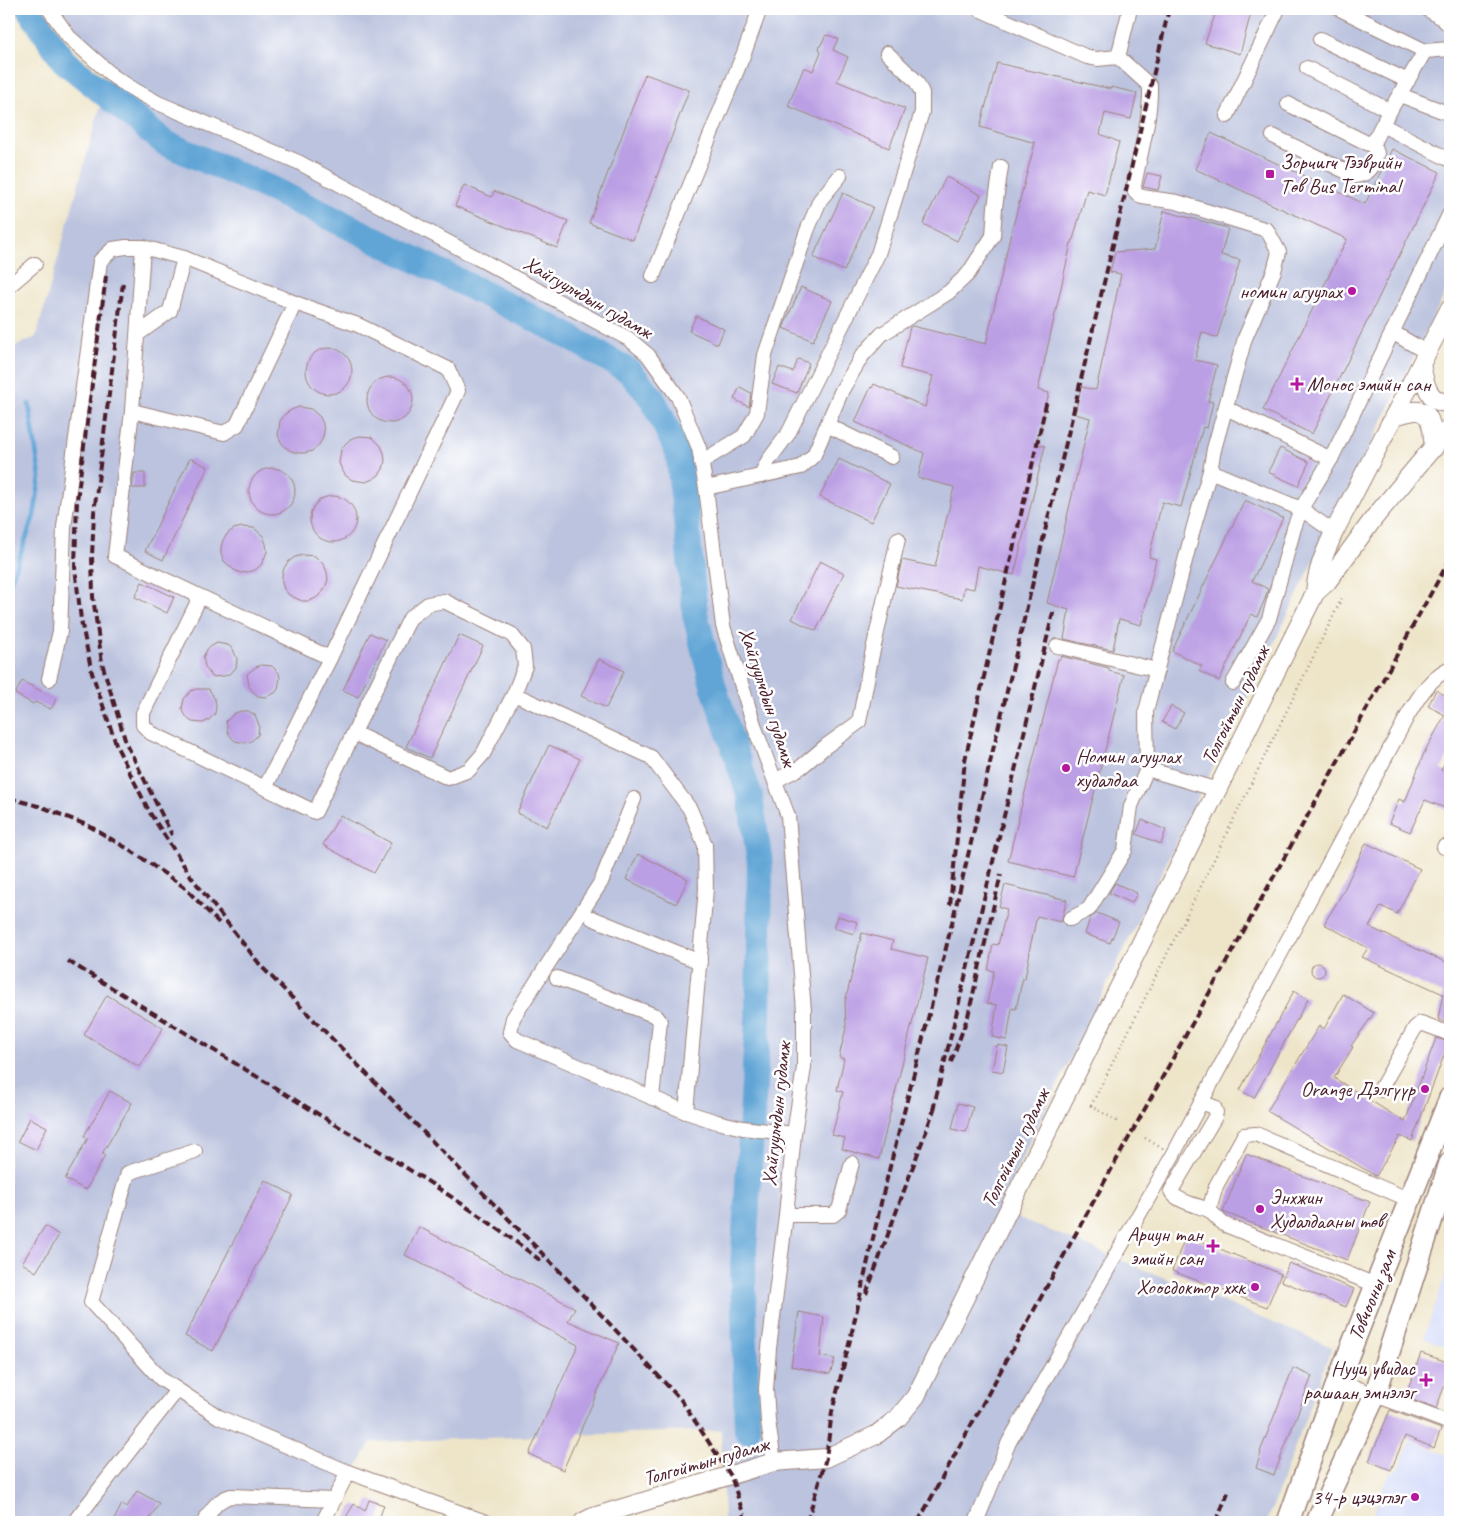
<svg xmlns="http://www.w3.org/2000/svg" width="1459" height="1531" font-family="Caveat,sans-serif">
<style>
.built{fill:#d1d9f9}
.industrial{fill:#bbc3de}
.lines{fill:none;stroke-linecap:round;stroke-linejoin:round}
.stream{stroke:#61a5d6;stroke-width:4.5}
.river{stroke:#61a5d6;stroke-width:26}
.building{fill:#bb9fe4}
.minor-casing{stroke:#9c827a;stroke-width:16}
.major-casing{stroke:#9c827a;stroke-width:20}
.highway-casing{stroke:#9c827a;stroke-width:24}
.path{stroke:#9c827a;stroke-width:2.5;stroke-dasharray:1 4;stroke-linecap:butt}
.minor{stroke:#fff;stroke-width:14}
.major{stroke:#fff;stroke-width:18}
.highway{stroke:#fff;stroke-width:21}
.rail{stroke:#4a1f2b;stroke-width:4;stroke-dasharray:8 4;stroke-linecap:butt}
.poi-dot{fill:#b5179e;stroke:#fff;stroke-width:2}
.labels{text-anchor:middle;stroke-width:5;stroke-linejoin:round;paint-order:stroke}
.poi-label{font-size:21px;fill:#4a1f2b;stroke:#fff;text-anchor:end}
.street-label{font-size:21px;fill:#4a1f2b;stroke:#fff}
</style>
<rect width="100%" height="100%" fill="#fff"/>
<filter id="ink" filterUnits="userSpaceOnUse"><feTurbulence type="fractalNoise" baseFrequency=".02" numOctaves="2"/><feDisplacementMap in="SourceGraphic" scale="10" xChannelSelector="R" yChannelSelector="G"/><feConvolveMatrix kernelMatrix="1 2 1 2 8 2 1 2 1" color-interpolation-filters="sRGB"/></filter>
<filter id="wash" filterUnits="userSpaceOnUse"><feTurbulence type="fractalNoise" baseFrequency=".0096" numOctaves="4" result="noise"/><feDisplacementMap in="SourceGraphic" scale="20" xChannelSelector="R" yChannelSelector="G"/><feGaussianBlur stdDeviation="1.12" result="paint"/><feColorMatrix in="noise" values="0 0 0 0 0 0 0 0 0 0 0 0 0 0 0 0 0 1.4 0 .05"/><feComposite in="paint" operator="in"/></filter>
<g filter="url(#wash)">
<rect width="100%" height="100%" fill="#eee5c9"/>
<g class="built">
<polygon points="1450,1262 1450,1348 1424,1338"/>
<polygon points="1410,1440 1450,1456 1450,1522 1370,1522 1390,1473 1398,1469"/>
</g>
<polygon class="industrial" points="62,9 1450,9 1450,283 997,1209 1332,1347 1267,1522 724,1522 721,1430 371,1442 326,1522 9,1522 9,349 36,337 109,75"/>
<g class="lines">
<polyline class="stream" points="9,586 34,516 40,477 29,404"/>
<polyline class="river" points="29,9 64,61 165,143 269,188 354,229 559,331 629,371 652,398 678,452 688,536 695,614 713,685 750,797 760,863 758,1018 743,1267 747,1430"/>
</g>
<g id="blocks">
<g class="building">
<polygon points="1217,9 1252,9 1240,54 1205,43"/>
<polygon points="826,35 831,36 838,39 833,50 848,57 837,81 905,109 889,148 788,106 804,67 813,71 821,52 819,48"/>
<polygon points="997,63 1111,89 1111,87 1137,93 1131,119 1105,113 1100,134 1119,142 1105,195 1087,190 1072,243 1071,243 1038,390 1049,393 1036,444 1045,446 1014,575 978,566 974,589 964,587 962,599 896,586 902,560 935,567 954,487 918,478 924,453 855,422 871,387 872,388 874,384 925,407 933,376 900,368 910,327 912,326 986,344 1010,237 1035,143 980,127"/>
<polygon points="645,74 689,90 633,240 589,223"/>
<polygon points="1211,133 1365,204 1392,149 1440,172 1312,434 1263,410 1347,239 1195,169"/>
<polygon points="1147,173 1162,176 1158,190 1143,187"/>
<polygon points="946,177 981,195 957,241 923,224"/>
<polygon points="464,185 492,197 494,191 568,221 557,248 455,206"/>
<polygon points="843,193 873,207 844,271 813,257"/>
<polygon points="1164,211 1228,228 1221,255 1240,260 1217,338 1202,332 1195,360 1217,365 1208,401 1213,402 1207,428 1203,427 1181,507 1162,502 1149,557 1156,559 1141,625 1119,619 1113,650 1064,639 1069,610 1047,603 1090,418 1075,414 1081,387 1096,390 1121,274 1110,272 1115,252 1155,249"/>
<polygon points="801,287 832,301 813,341 783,328"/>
<polygon points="696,316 724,329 718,344 689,331"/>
<circle cx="329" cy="371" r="23"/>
<polygon points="798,359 809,363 797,393 772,384 779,367 793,372"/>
<circle cx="390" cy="400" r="23"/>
<polygon points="740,387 751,393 749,407 734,399"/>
<polygon points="299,407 311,409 320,417 323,424 324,432 322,440 318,446 312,451 305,453 298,453 291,451 285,447 281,442 278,435 280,421 285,414 291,410"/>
<polygon points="360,436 372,437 381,446 384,453 385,461 383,469 379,475 373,479 366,482 352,480 346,476 342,470 339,463 341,449 346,443 352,438"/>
<polygon points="1280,448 1309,462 1298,486 1268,472"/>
<polygon points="190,458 208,467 163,560 145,551"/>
<polygon points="839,459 890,484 871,522 820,497"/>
<circle cx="272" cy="491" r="23"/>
<polygon points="134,473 145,473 145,488 132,488"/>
<circle cx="333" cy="519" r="23"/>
<polygon points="1245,500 1283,518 1252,581 1268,589 1265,599 1257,617 1251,614 1219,681 1199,671 1202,666 1172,651"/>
<polygon points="242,527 254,528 263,536 266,544 267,552 264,559 261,565 255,570 248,572 241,573 234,570 224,561 221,554 221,547 223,540 228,533 234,529"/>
<polygon points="303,555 315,556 324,565 327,572 328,580 325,588 321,594 316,598 309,601 302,601 289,595 284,589 282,583 282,575 284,568 288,562 295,557"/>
<polygon points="820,561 844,573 816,631 792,619"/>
<polygon points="142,582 174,597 167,613 135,597"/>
<polygon points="370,633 386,640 358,697 343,690"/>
<polygon points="459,635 483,646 430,758 406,747"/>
<polygon points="217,643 228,645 233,649 237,659 236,668 229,674 224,676 212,677 205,667 203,657 208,648"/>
<polygon points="1061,656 1109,668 1109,671 1124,675 1073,877 1008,861 1058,659 1060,659"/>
<polygon points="599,659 624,671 606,708 581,696"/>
<polygon points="261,665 272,666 279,673 280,678 278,689 275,693 265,697 258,696 252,691 249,686 247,674 256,667"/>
<polygon points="22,681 56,699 51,709 35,702 33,704 15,694"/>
<polygon points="196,689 209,689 215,700 216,705 215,714 209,720 203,723 192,722 187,718 182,709 184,699 191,691"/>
<polygon points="1436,690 1450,698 1450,753 1441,770 1450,774 1450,810 1425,800 1410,832 1389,823 1399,799 1405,802 1424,753 1445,715 1428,706"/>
<polygon points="1171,706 1184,713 1175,729 1162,722"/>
<polygon points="241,711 248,711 255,715 259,725 258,735 250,742 245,743 235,741 231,737 228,732 226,721 235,713"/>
<polygon points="549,745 580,759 547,827 517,813"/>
<polygon points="340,815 391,843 374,873 323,845"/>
<polygon points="1142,820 1166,830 1161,844 1136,834"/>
<polygon points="1366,843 1420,869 1397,914 1381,906 1369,927 1450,964 1450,1015 1447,1023 1438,1019 1443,994 1362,957 1368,948 1324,924 1343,892"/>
<polygon points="638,854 688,879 676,904 626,879"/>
<polygon points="1115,883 1137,893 1132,903 1109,893"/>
<polygon points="1005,885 1067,900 1061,922 1037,916 1029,952 1030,952 1025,978 1023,977 1016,1009 1012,1008 1007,1040 992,1037 997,1005 987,1003 994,971 988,970 993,944 998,945 1007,909 999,907"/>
<polygon points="1097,913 1119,922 1110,943 1085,934 1090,918"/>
<polygon points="838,916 857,922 854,934 834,928"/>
<polygon points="862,933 893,941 891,949 928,958 879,1159 842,1149 845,1138 832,1135 843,1092 837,1090 844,1059 839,1057 846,1028 845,1002"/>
<circle cx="1318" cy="970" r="7"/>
<polygon points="1294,991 1308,999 1254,1098 1240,1090"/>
<polygon points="1343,994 1374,1013 1351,1046 1353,1047 1334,1078 1405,1122 1436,1038 1449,1042 1412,1141 1400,1136 1376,1176 1267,1111 1319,1026 1324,1029"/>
<polygon points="107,995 163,1028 140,1067 84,1035"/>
<polygon points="997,1045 1008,1047 1003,1072 992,1070"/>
<polygon points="110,1091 132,1103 102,1154 105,1155 86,1190 65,1179 88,1138 84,1136"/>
<polygon points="958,1103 973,1107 966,1132 952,1129"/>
<polygon points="30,1118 47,1127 36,1150 18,1141"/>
<polygon points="1246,1154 1370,1202 1347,1260 1223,1212"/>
<polygon points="265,1180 293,1195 213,1351 185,1336"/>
<polygon points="45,1226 59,1235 36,1272 22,1263"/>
<polygon points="419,1227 575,1308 568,1321 619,1343 563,1470 529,1454 578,1345 405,1255"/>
<polygon points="1186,1235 1281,1274 1267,1307 1172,1271"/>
<polygon points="1289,1263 1354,1289 1346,1307 1281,1281"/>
<polygon points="799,1312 824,1317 820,1356 835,1359 830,1374 791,1366"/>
<polygon points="1421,1353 1450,1363 1450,1371 1436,1409 1405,1397"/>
<polygon points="1293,1368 1312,1376 1274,1475 1256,1468 1261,1453 1260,1452"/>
<polygon points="1390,1410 1441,1429 1434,1448 1405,1436 1391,1470 1369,1461"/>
<polygon points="137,1491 159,1503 148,1522 113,1522 122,1504 127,1507"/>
<polygon points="369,1500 384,1505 379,1519 385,1522 343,1522 354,1504 365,1511"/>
</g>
</g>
</g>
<g filter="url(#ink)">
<use href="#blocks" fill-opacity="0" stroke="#9c827a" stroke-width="1"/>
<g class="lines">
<defs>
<g id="minor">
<polyline points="49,9 69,37 114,77 136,91 158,103 298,162 629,339 648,355 678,397 699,448 706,488 723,626 756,731 788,816 804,1011 804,1067 794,1134 786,1215 769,1348 766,1389 768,1421 774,1462"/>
<path d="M979 9 1087 57 1097 59 1118 57 1150 86C1151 119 1140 153 1134 186L1135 192 1142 197 1177 202 1267 230 1279 252 1274 271 1245 338 1214 449 1210 471 1194 526 1146 711 1147 769 1131 806 1125 850 1089 909 1070 919"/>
<polyline points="1340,9 1425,51 1450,49"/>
<polyline points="1427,9 1442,18 1450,26"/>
<polyline points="1320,39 1408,81"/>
<polyline points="1118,57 1130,9"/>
<polyline points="1307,68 1390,111"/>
<polyline points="1400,95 1450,114"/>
<polyline points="1288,104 1369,144 1373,143 1382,125 1450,160"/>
<polyline points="1227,116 1278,9"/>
<polyline points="1385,119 1425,51"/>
<path d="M1273 136 1355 176C1371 174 1373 167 1377 153L1373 143"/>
<polyline points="143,247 132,411 115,556 330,658"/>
<polyline points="653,276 744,53 760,9"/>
<polyline points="9,286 35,264"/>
<polyline points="1392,332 1426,352"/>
<polyline points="138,334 170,311 184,258"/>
<polyline points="1226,408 1331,459"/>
<polyline points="132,411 224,433 237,425 295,303"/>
<polyline points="827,425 892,457"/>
<polyline points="701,462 744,436 757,413 765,355 807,231 820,200 840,176"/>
<polyline points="1210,471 1301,509 1334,532"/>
<polyline points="761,476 768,461 788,434 878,254 922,112 922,93 916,81 887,53"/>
<polyline points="706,488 801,467 814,455 842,390 862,356 882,334 949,292 968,274 993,236 995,207 1001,167"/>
<polyline points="200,597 143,713 143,725 151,733 315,812 410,618 428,604 444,601 511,634 523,649 525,666 514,694 483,754 469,770 448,778 354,733"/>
<polyline points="1057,646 1157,670"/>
<polyline points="49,679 60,631 64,527 100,261 113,249 126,247 143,247 184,258 295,303 358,325 448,369 458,391 330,658 265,788"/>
<polyline points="1233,683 1269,619 1294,528 1301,509 1331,459 1450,213"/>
<polyline points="514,694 651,757 690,809 705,845 706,889 686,1112"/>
<polyline points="1147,769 1218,790"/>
<polyline points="775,781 801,767 826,746 859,722 871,659 898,539"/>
<polyline points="634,799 601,882 513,1018 510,1032 517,1040 686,1112 717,1122 743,1128 794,1134"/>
<polyline points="1444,847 1450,849"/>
<polyline points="592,918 700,962"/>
<polyline points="557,978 656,1016 660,1021 652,1098"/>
<polyline points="1380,1090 1415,1028 1421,1023 1450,1034"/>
<path d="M1201 1102 1214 1107 1216 1112 1215 1117 1171 1191C1175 1201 1199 1206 1209 1210"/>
<polyline points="195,1151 128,1173 91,1302 161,1379 219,1417 348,1472"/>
<polyline points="786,1215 833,1215 839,1210 852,1163"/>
<polyline points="1376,1285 1223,1224 1209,1210 1216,1186 1244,1135 1256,1134 1410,1200"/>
<polyline points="1338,1381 1450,1423"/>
<polyline points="74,1522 177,1390"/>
<path d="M204 1522C211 1511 216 1500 231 1496L334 1500"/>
<polyline points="323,1522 348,1472 486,1522"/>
<path d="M976 1522 1009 1442 1173 1155 1408 715C1419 696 1430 678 1450 668"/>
</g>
<g id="major">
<path d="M1421 364C1424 380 1428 406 1450 402"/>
<path d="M1394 416C1400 414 1407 412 1414 411 1434 409 1432 435 1434 448"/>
<path d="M1315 593C1317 569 1324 555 1334 532L1450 308"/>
<polyline points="583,1522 593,1517 774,1462 826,1458 876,1435 898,1418 916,1396 1315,593 1327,582 1374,518 1450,427"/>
</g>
<g id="highway">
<polyline points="1288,1522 1338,1381 1450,1098"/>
<polyline points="1317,1522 1332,1488 1375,1395 1450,1163"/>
</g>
</defs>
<use href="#minor" class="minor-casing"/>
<use href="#major" class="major-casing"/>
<use href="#highway" class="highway-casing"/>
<g class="path">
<polyline points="1117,1121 1091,1106 1203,882 1343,596"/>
<polyline points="1145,1138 1163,1149"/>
</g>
<use href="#minor" class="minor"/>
<use href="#major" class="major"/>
<use href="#highway" class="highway"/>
<g class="rail">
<polyline points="106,276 77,500 75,567 81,620 92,673 117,747 150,813 192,878 261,966 577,1289 681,1400 731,1476 746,1522"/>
<polyline points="123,283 94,513 92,556 93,597 102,663 126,743 172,835"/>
<polyline points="9,798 42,807 89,826 130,850 184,887 222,926"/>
<polyline points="950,905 965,760 1047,400"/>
<path d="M68 961C153 1013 238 1065 323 1117 398 1162 472 1207 541 1261"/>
<polyline points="951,1062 968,1016 1001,874"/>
<polyline points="933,1110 1054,609"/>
<polyline points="866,1294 936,1104"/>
<polyline points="807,1522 826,1458 832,1412 851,1336 883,1194 946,948 1169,9"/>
<polyline points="918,1522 1086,1215 1450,559"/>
<polyline points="1216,1522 1229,1490"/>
</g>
</g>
</g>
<g class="poi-dot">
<rect x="1265" y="169" width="10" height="10" rx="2.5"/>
<circle cx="1352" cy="291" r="5"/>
<path d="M1294.5 376.5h5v5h5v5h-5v5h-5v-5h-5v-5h5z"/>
<circle cx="1066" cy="768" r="5"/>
<circle cx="1425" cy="1089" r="5"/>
<circle cx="1260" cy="1209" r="5"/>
<path d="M1210.5 1238.5h5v5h5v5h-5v5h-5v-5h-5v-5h5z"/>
<circle cx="1255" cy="1287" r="5"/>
<path d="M1423.5 1372.5h5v5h5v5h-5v5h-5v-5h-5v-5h5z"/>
<circle cx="1415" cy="1497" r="5"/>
</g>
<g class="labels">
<g class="poi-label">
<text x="1280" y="169" text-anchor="start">Зорчигч Тээврийн<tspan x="1280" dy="24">Төв Bus Terminal</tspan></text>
<text x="1342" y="298">номин агуулах</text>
<text x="1307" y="391" text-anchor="start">Монос эмийн сан</text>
<text x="1076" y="763" text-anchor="start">Номин агуулах<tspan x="1076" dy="24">худалдаа</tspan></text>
<text x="1415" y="1096">Orange Дэлгүүр</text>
<text x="1270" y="1204" text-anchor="start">Энхжин<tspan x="1270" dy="24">Худалдааны төв</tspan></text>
<text x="1203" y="1241">Ариун тан<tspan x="1203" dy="24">эмийн сан</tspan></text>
<text x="1245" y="1294">Хоосдоктор ххк</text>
<text x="1415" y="1375">Нууц увидас<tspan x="1415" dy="24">рашаан эмнэлэг</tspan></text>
<text x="1405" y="1504">34-р цэцэглэг</text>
</g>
<g class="street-label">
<text transform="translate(588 297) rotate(30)" y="7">Хайгуулчдын гудамж</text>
<text transform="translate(768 697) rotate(72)" y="7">Хайгуулчдын гудамж</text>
<text transform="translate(1235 705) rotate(-64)" y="7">Толгойтын гудамж</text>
<text transform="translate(776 1114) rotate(-84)" y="7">Хайгуулчдын гудамж</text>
<text transform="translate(1015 1148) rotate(-64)" y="7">Толгойтын гудамж</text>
<text transform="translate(1372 1295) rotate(-68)" y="7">Товчооны зам</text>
<text transform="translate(706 1461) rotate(-16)" y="7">Толгойтын гудамж</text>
</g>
</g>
<rect width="1459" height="1531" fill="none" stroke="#fff" stroke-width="30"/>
</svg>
